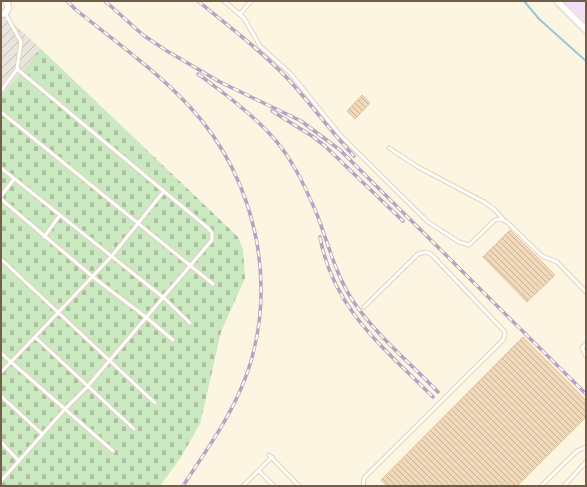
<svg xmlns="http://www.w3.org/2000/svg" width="587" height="487" font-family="'Exo 2',sans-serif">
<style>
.industrial{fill:url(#industrial-furrows)}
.education{fill:#f2def8}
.cemetery{fill:url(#cemetery-stones)}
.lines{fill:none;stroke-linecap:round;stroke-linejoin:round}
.stream{stroke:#9dc5d6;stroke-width:2}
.building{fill:url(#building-back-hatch);stroke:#e3c19a}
.service-casing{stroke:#e0d2bd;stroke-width:5}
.minor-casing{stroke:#e0d2bd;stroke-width:8}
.service{stroke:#fff;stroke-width:3}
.minor{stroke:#fff;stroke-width:6}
.rail-casing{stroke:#b9a1c4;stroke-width:3.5}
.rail{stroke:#fff9e7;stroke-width:2;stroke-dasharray:6;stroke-linecap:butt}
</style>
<defs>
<pattern id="industrial-furrows" width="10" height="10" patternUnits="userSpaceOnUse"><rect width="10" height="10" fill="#eae5dc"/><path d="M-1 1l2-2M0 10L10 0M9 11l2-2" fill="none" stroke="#c2bdb4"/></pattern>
<pattern id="cemetery-stones" width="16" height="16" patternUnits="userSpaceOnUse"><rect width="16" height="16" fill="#cbe9c0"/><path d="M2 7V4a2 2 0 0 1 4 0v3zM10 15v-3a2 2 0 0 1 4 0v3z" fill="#a9c09e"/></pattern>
<pattern id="building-back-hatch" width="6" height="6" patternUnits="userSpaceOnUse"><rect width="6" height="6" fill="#f1d8b9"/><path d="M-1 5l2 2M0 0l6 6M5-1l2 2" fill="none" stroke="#c8b298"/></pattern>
</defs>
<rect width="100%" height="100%" fill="#fcf5e1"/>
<polygon class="industrial" points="1,12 41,49 1,96"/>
<polygon class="education" points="563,1 586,1 586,23"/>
<polygon class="cemetery" points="41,49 238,237 243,250 245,278 221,332 200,424 181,457 160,486 1,486 1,96"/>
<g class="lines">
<polyline class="stream" points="524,1 539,19 586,61"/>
</g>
<g class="building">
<polygon points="362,95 370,103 355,119 347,111"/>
<polygon points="510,230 555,275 527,302 483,257"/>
<polygon points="523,337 586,400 586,417 517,486 387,486 381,480"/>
</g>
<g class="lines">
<defs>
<g id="service">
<polyline points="224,1 244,18 260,46 291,74 340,135 428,222 459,242 469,245 495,220 501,219 507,222 542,256 557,262 586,292"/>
<polyline points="240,14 251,1"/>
<polyline points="1,91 17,69 21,42 5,13"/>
<polyline points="1,112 213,284"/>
<polyline points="389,148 418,167 484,202 494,209 503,219"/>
<polyline points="1,168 164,298 190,323"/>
<polyline points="1,196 14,179"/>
<polyline points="1,199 93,277 147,318 173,340"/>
<polyline points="44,237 60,215"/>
<polyline points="1,259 155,403"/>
<polyline points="35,337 134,429"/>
<polyline points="586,344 582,348 586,356"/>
<polyline points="1,353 11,362 1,372"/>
<polyline points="1,396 42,434"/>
<polyline points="1,442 18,460"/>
<polyline points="113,451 11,362 111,257 164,191"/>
<polyline points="269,455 299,486"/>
<polyline points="259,471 274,486"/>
<polyline points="1,481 64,410 87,387 212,240 212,233 208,228 17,69"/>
<polyline points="243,486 272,457"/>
<polyline points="363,486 364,478 503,340 505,335 504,331 431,254 426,252 418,254 364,307"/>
<polyline points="541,486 577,451 586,447"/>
<polyline points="564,486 586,462"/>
</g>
<g id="minor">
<polyline points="557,1 586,30"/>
<polyline points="1,14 5,13 8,9 7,1"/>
</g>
</defs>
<use href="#service" class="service-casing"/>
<use href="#minor" class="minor-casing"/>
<use href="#service" class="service"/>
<use href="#minor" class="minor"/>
<defs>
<g id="rail">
<path d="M67 1 75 9C113 40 156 70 190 107 259 181 282 297 240 391 225 425 203 455 183 486"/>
<polyline points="105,1 143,35 167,51 220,82 301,121 340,150 586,394"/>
<path d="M198 1C229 27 261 50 288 79 311 104 331 132 354 156"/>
<path d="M198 74C222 92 247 110 268 132 290 154 304 184 316 212 328 242 335 274 353 301 376 335 410 363 438 392"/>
<polyline points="272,111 312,136 325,146 403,221"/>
<path d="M320 237C333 309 384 348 433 397"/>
</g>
</defs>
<use href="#rail" class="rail-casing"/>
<use href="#rail" class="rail"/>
</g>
<rect width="587" height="487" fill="none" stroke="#725e48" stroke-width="4"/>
</svg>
